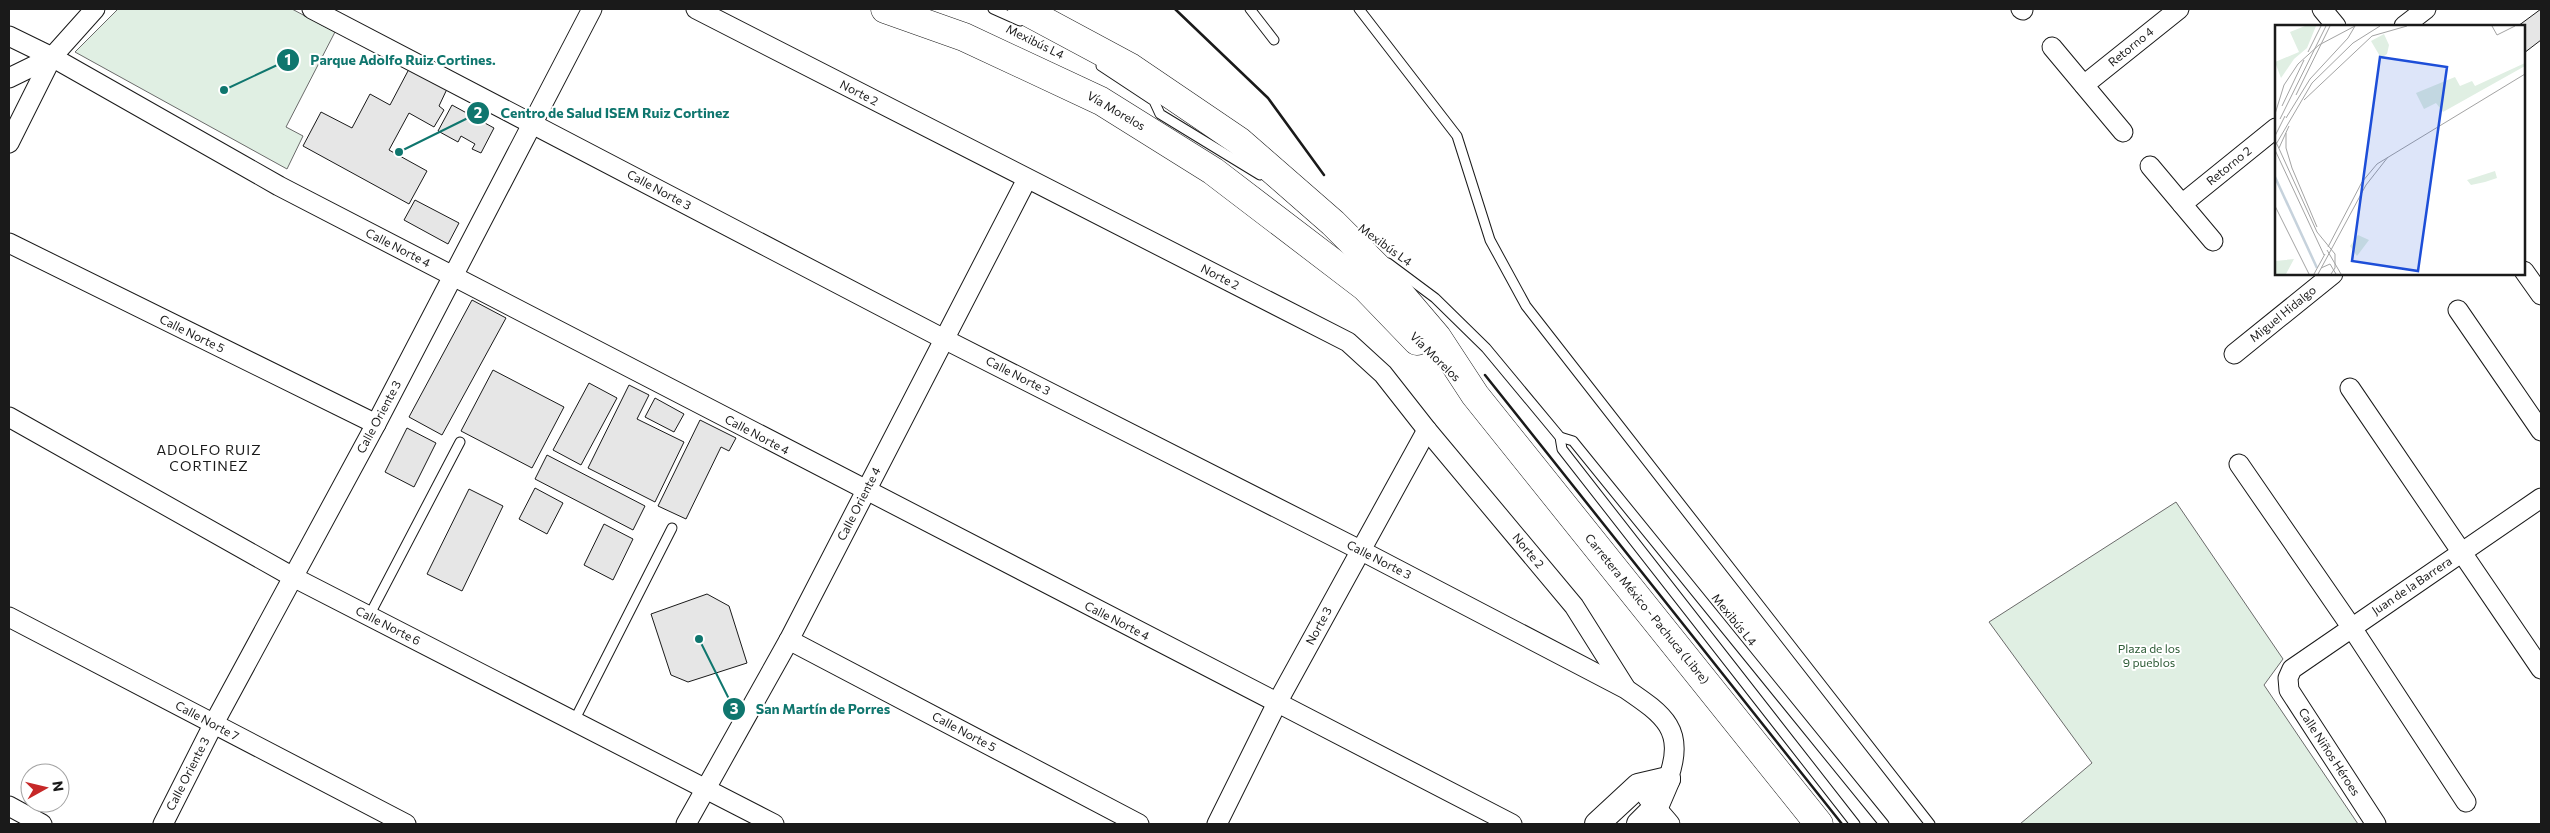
<svg xmlns="http://www.w3.org/2000/svg" width="2550" height="833" font-family="Commissioner,sans-serif">
<style>
.green{fill:#e0efe3;stroke:#6a6a6a}
.building{fill:#e6e6e6;stroke:#1a1a1a}
.lines{fill:none;stroke-linecap:round;stroke-linejoin:round}
.service-casing{stroke:#1a1a1a;stroke-width:11}
.minor-casing{stroke:#1a1a1a;stroke-width:21}
.tertiary-casing{stroke:#1a1a1a;stroke-width:26}
.primary-casing{stroke:#1a1a1a;stroke-width:29}
.service{stroke:#fff;stroke-width:9}
.minor{stroke:#fff;stroke-width:19}
.tertiary{stroke:#fff;stroke-width:24}
.primary{stroke:#fff;stroke-width:28}
.wall{stroke:#1a1a1a;stroke-width:2.5}
.labels{text-anchor:middle;stroke-width:4;stroke-linejoin:round;paint-order:stroke}
.street-label{font-size:12px;fill:#1a1a1a;stroke:#fff}
.park-label{font-size:12px;fill:#2b5a34;stroke:#fff}
.neighbourhood-label{font-size:14px;letter-spacing:1px;fill:#1a1a1a;stroke:#fff}
.inset-river{fill:none;stroke:#c6d2dc;stroke-width:2.5}
.inset-road{fill:none;stroke:#a3a3a3;stroke-width:1}
.view{fill:#1d4ed8;fill-opacity:0.15;stroke:#1d4ed8;stroke-width:2.5}
.inset-edge{fill:none;stroke:#1a1a1a;stroke-width:2.5}
.leader{fill:none;stroke:#0f766e;stroke-width:2}
.callout-dot{fill:#0f766e;stroke:#fff;stroke-width:2}
.mark-label{font-size:15px;text-anchor:middle;font-weight:bold;fill:#fff}
.callout-label{font-size:14px;text-anchor:middle;font-weight:bold;fill:#0f766e;stroke:#fff;stroke-width:4;stroke-linejoin:round;paint-order:stroke}
</style>
<rect width="100%" height="100%" fill="#fff"/>
<g class="green">
<polygon points="118,9 292,9 335,32 286,127 303,136 287,169 75,52"/>
<polygon points="2176,502 2283,659 2264,685 2358,824 2020,824 2092,763 1989,622"/>
</g>
<g class="building">
<polygon points="2541,9 2541,40 2524,53 2524,26 2518,26"/>
<polygon points="409,69 447,89 439,106 444,110 434,127 409,113 389,150 427,171 409,204 303,146 321,112 352,128 370,94 390,105"/>
<polygon points="452,105 494,128 481,153 472,149 475,144 461,136 458,142 438,131"/>
<polygon points="415,200 459,223 448,244 404,220"/>
<polygon points="472,300 506,318 442,435 409,417"/>
<polygon points="493,370 564,407 532,468 461,431"/>
<polygon points="589,383 617,398 581,465 553,450"/>
<polygon points="629,385 649,395 637,419 684,442 655,502 588,468"/>
<polygon points="655,398 684,414 674,432 645,417"/>
<polygon points="700,420 736,438 729,451 721,447 686,519 658,506"/>
<polygon points="407,428 436,443 414,487 385,472"/>
<polygon points="547,455 645,506 633,530 535,479"/>
<polygon points="535,488 563,503 547,534 519,519"/>
<polygon points="469,489 503,506 462,591 427,574"/>
<polygon points="604,524 633,539 613,580 584,565"/>
<polygon points="707,594 729,606 747,663 688,682 671,675 651,614"/>
</g>
<g class="lines">
<defs>
<g id="service">
<polyline points="993,9 1020,21"/>
<polyline points="1250,9 1274,40"/>
<polyline points="1359,9 1457,136 1490,240 1526,306 1930,824"/>
<polyline points="1101,66 1154,101 1160,114 1260,175"/>
<polyline points="1388,263 1435,298 1486,348 1560,437 1562,449 1855,824"/>
<polyline points="1560,437 1573,441 1884,824"/>
<polyline points="369,616 460,442"/>
<polyline points="574,721 672,528"/>
</g>
<g id="minor">
<path d="M312 9 944 339 1360 550 1626 689C1664 715 1686 730 1668 779"/>
<polyline points="696,9 1348,342 1383,374 1427,430 1574,606 1625,687"/>
<polyline points="2021,9 2023,10"/>
<polyline points="2322,9 2336,26"/>
<polyline points="2404,26 2426,9"/>
<polyline points="9,36 52,57 279,186 1512,824"/>
<polyline points="2052,47 2123,132"/>
<polyline points="9,78 52,57"/>
<polyline points="2084,85 2179,9"/>
<polyline points="9,143 52,57 95,9"/>
<polyline points="2150,166 2213,241"/>
<polyline points="2182,204 2276,128"/>
<polyline points="9,243 376,424"/>
<polyline points="2524,271 2541,295"/>
<polyline points="2458,310 2541,431"/>
<polyline points="2234,354 2333,274"/>
<polyline points="2350,388 2541,669"/>
<polyline points="9,417 293,577 774,824"/>
<polyline points="2239,464 2352,628 2466,802"/>
<polyline points="9,617 406,824"/>
<polyline points="789,640 1139,824"/>
<polyline points="1647,797 1670,824"/>
<polyline points="9,806 42,824"/>
<polyline points="163,824 213,725 376,424 592,9"/>
<polyline points="686,824 789,640 1027,179"/>
<polyline points="1217,824 1277,703 1427,430"/>
<polyline points="2376,824 2289,690 2288,678 2292,669 2541,498"/>
</g>
<g id="tertiary">
<polyline points="1597,824 1638,786 1668,779"/>
<polyline points="1639,824 1656,807 1668,779"/>
</g>
<g id="primary">
<polyline points="885,9 964,37 1101,101 1213,171 1365,287 1417,341"/>
<polyline points="1022,9 1130,67 1239,141 1333,223 1379,269 1437,337 1475,395 1819,824"/>
</g>
</defs>
<use href="#service" class="service-casing"/>
<use href="#minor" class="minor-casing"/>
<use href="#tertiary" class="tertiary-casing"/>
<use href="#primary" class="primary-casing"/>
<use href="#service" class="service"/>
<use href="#minor" class="minor"/>
<use href="#tertiary" class="tertiary"/>
<use href="#primary" class="primary"/>
<g class="wall">
<polyline points="1175,9 1268,98 1324,175"/>
<polyline points="1485,375 1842,824"/>
</g>
</g>
<g class="labels">
<g class="street-label">
<text transform="translate(1035 42) rotate(26)" y="4">Mexibús L4</text>
<text transform="translate(2131 47) rotate(-39)" y="4">Retorno 4</text>
<text transform="translate(859 93) rotate(27)" y="4">Norte 2</text>
<text transform="translate(1116 111) rotate(30)" y="4">Vía Morelos</text>
<text transform="translate(2229 166) rotate(-39)" y="4">Retorno 2</text>
<text transform="translate(659 190) rotate(28)" y="4">Calle Norte 3</text>
<text transform="translate(1385 245) rotate(36)" y="4">Mexibús L4</text>
<text transform="translate(398 248) rotate(27)" y="4">Calle Norte 4</text>
<text transform="translate(1220 277) rotate(27)" y="4">Norte 2</text>
<text transform="translate(2283 314) rotate(-39)" y="4">Miguel Hidalgo</text>
<text transform="translate(192 334) rotate(26)" y="4">Calle Norte 5</text>
<text transform="translate(1435 357) rotate(44)" y="4">Vía Morelos</text>
<text transform="translate(1018 376) rotate(27)" y="4">Calle Norte 3</text>
<text transform="translate(379 417) rotate(-62)" y="4">Calle Oriente 3</text>
<text transform="translate(757 435) rotate(28)" y="4">Calle Norte 4</text>
<text transform="translate(859 504) rotate(-63)" y="4">Calle Oriente 4</text>
<text transform="translate(1528 551) rotate(50)" y="4">Norte 2</text>
<text transform="translate(1379 560) rotate(27)" y="4">Calle Norte 3</text>
<text transform="translate(2412 586) rotate(-34)" y="4">Juan de la Barrera</text>
<text transform="translate(1647 609) rotate(51)" y="4">Carretera México - Pachuca (Libre)</text>
<text transform="translate(1734 620) rotate(51)" y="4">Mexibús L4</text>
<text transform="translate(1117 621) rotate(27)" y="4">Calle Norte 4</text>
<text transform="translate(388 626) rotate(27)" y="4">Calle Norte 6</text>
<text transform="translate(1319 626) rotate(-62)" y="4">Norte 3</text>
<text transform="translate(207 721) rotate(28)" y="4">Calle Norte 7</text>
<text transform="translate(964 732) rotate(28)" y="4">Calle Norte 5</text>
<text transform="translate(2329 752) rotate(57)" y="4">Calle Niños Héroes</text>
<text transform="translate(188 774) rotate(-63)" y="4">Calle Oriente 3</text>
</g>
<g class="park-label">
<text x="2149" y="653">Plaza de los<tspan x="2149" dy="14">9 pueblos</tspan></text>
</g>
<g class="neighbourhood-label">
<text x="209" y="455">ADOLFO RUIZ<tspan x="209" dy="16">CORTINEZ</tspan></text>
</g>
</g>
<g transform="translate(2275 25)">
<rect width="250" height="250" fill="#fff"/>
<path d="M30 1H41L32 23 19 34 6 53 0 37 24 27 15 7ZM109 9 114 20 112 29 106 33 96 16ZM250 38V41L168 87 161 78 149 84 141 68 180 52 185 61 197 56 200 61ZM220 146 222 153 210 157 196 160 192 155ZM83 210 94 215 82 231 75 221ZM19 234 11 249H0V236Z" fill="#e0efe3"/>
<path class="inset-river" d="M0 152 42 243"/>
<path class="inset-road" d="M217 1 222 10 240 1M33 27 46 1M21 70 55 1M29 75 97 11 132 1M7 81 29 35M0 89 9 60 23 39 44 20 80 1M11 93 35 54 73 13 80 1M5 94 51 1M11 108V123L17 143 42 202M0 111 10 91M1 117 42 207 60 229V243L56 249M0 121 37 58 78 18 105 1M4 123 14 101M0 125 49 230M0 181 34 249M53 222 87 157 102 139 250 49M52 225 66 249M46 243 55 239 61 249M39 249 50 229M43 249 91 160 113 132"/>
<path class="view" d="M105 32 172 42 143 246 77 236Z"/>
<rect width="250" height="250" class="inset-edge"/>
</g>
<path class="leader" d="M224 90L288 60M399 152L478 113M699 639L734 709"/>
<g class="callout-dot">
<circle cx="224" cy="90" r="5"/>
<circle cx="399" cy="152" r="5"/>
<circle cx="699" cy="639" r="5"/>
<circle cx="288" cy="60" r="12"/>
<circle cx="478" cy="113" r="12"/>
<circle cx="734" cy="709" r="12"/>
</g>
<g class="mark-label">
<text x="288" y="65">1</text>
<text x="478" y="118">2</text>
<text x="734" y="714">3</text>
</g>
<g class="callout-label">
<text x="403" y="65">Parque Adolfo Ruiz Cortines.</text>
<text x="615" y="118">Centro de Salud ISEM Ruiz Cortinez</text>
<text x="823" y="714">San Martín de Porres</text>
</g>
<rect width="2550" height="833" fill="none" stroke="#1a1a1a" stroke-width="20"/>
<g transform="translate(45 788) rotate(82)"><circle r="24" fill="#ffffff" stroke="#a3a3a3"/>
<path d="M0-4L9 19L0 12L-9 19Z" fill="#c62828"/>
<text y="-8" font-size="14" font-weight="bold" text-anchor="middle" fill="#1a1a1a">N</text>
</g>
</svg>
